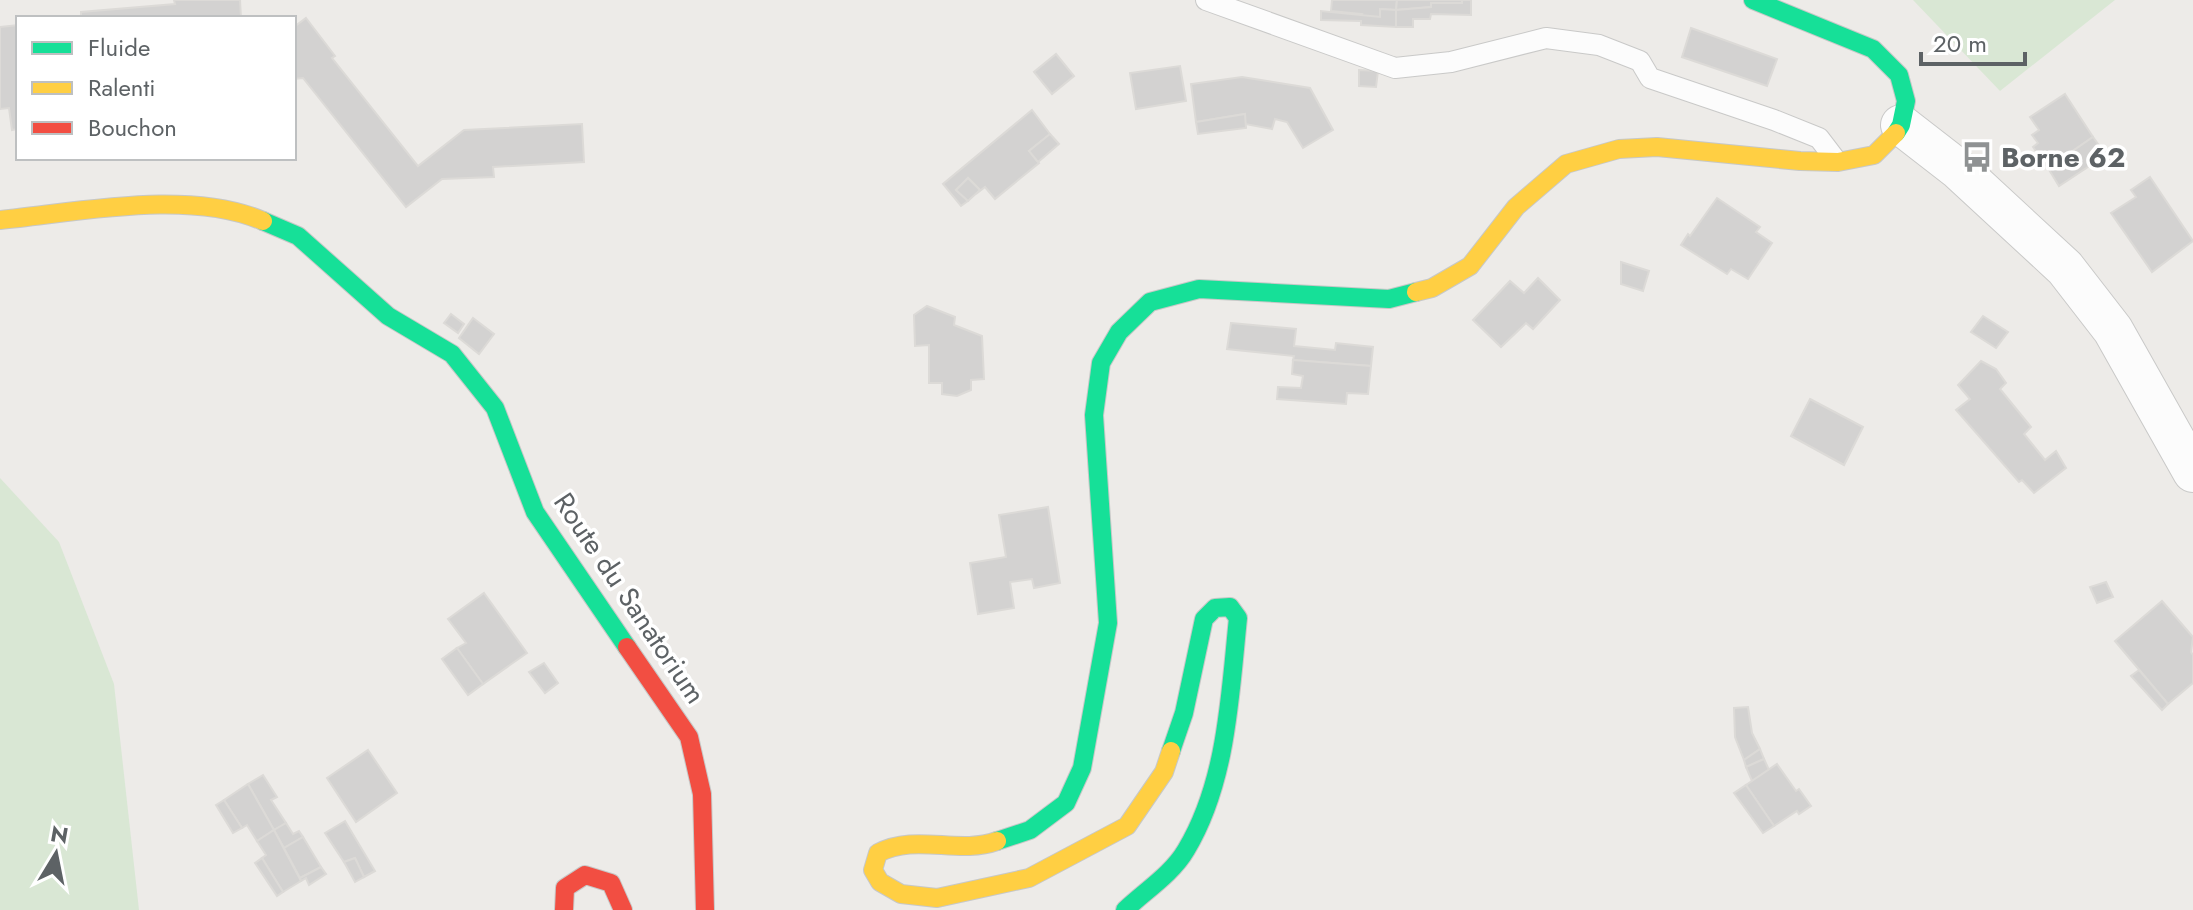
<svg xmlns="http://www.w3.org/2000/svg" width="2193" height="910" font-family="Jost,sans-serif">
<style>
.green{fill:#d9e7d4}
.building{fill:#d3d2d1;stroke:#dcdad7;stroke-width:2}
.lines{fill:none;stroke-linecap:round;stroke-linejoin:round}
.lane-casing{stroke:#c9c9c8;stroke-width:22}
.street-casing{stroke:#c9c9c8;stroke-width:42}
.fast-casing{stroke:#c7c8c7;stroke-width:20}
.slow-casing{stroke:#c7c8c7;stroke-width:20}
.jam-casing{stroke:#c7c8c7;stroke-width:20}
.lane{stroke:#fcfcfc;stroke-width:20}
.street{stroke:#fcfcfc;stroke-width:40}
.fast{stroke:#16e098;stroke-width:18}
.slow{stroke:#ffcf43;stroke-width:18}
.jam{stroke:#f24e42;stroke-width:18}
.labels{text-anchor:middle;stroke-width:7;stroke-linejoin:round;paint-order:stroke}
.poi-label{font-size:28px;font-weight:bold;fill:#5d6265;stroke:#fff;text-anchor:start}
.street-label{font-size:28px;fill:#5d6265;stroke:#fff}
</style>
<rect width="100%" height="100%" fill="#edebe8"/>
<g class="green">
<polygon points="1913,0 2115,0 2000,91"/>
<polygon points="0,478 59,542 114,684 139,910 0,910"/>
</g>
<g class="building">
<polygon points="174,0 240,0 241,18 81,18 81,12 175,4"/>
<polygon points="1332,0 1397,0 1396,10 1380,9 1380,17 1361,16 1362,14 1331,11"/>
<polygon points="1397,0 1462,0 1462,3 1431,3 1431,7 1396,10"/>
<polygon points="1462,0 1471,0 1471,15 1431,14 1430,19 1413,19 1413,27 1396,27 1396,10 1431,7 1431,3 1462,3"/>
<polygon points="1380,9 1396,10 1396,27 1361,25 1361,21 1321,20 1321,11 1380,17"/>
<polygon points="306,18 335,56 332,58 418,166 464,130 582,124 584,162 493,167 494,177 442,179 406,207 303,78 294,79 294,27"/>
<polygon points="18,25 18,129 12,130 9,108 0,109 0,27"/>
<polygon points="1691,28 1777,59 1767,86 1682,57"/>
<polygon points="1056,54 1074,76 1052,94 1034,72"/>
<polygon points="1180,66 1186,101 1136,109 1130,73"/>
<polygon points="1359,70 1378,71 1376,87 1359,86"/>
<polygon points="1242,77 1310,88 1333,130 1303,148 1287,122 1275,119 1272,129 1245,124 1245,114 1196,122 1191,84"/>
<polygon points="2065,94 2093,137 2048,168 2033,147 2038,143 2032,135 2039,130 2030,117"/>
<polygon points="1032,110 1050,134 1029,151 1039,163 995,199 985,187 976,194 980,190 968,178 956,190 968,201 961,206 943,184"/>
<polygon points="1245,114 1246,128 1198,134 1196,122"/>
<polygon points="1050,134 1059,144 1038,162 1029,151"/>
<polygon points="2093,137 2106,155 2059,186 2048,168"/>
<polygon points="2150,177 2193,241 2152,272 2111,213 2136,197 2131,190"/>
<polygon points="968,178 980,190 968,201 956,190"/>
<polygon points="1717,198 1760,227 1756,232 1772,243 1748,279 1731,269 1727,274 1681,245 1688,234 1690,236"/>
<polygon points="1621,262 1649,271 1643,291 1621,284"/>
<polygon points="1538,278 1560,300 1533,329 1526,323 1501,347 1473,320 1510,281 1524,293"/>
<polygon points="927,306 955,317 954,325 982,336 984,379 971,380 971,390 957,396 942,394 942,383 929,383 929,345 915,346 914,315"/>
<polygon points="451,314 464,324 458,333 444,323"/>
<polygon points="1983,316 2008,332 1996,348 1971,332"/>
<polygon points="473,318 494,334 479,354 459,338"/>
<polygon points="1231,323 1296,329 1294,346 1335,350 1336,343 1373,347 1371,366 1293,360 1294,356 1227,349"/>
<polygon points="1293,360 1371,366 1368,394 1347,393 1346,404 1277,399 1278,387 1301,388 1303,376 1292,374"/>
<polygon points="1981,361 1996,369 2006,383 2000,389 2031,427 2024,434 2045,460 2056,451 2066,468 2034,493 2022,480 2019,482 1956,410 1970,399 1958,385"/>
<polygon points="1810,399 1863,427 1844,465 1791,436"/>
<polygon points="1048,507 1060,583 1034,588 1032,579 1010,582 1014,608 978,614 970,563 1006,557 999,515"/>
<polygon points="2106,582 2113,597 2097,603 2090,587"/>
<polygon points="484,593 527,653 483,684 457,648 466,643 448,619"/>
<polygon points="2162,601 2193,637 2191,652 2193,655 2193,683 2168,704 2115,641"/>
<polygon points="457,648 483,684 468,695 442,659"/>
<polygon points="544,663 558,683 545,693 529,672"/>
<polygon points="2139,670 2168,704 2162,710 2131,676"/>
<polygon points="1748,707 1752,733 1760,749 1744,760 1735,737 1734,708"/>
<polygon points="1760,749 1764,759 1746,767 1744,760"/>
<polygon points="368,750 397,793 356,822 327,778"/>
<polygon points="1764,759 1769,770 1752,781 1746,767"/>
<polygon points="1777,764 1796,791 1799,789 1811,806 1799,814 1797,811 1774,826 1746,785"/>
<polygon points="263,775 277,797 271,800 286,823 274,830 248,784"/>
<polygon points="248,784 274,830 257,841 247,825 242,828 224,800"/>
<polygon points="1746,785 1774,826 1763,833 1734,793"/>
<polygon points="224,800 242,828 233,833 216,805"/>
<polygon points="345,821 375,871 364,877 355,858 344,862 325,833"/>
<polygon points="286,823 293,834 299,831 303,837 284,848 274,830"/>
<polygon points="274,830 301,881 283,892 262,858 266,855 257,841"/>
<polygon points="303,837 321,867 300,878 284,848"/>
<polygon points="262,858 283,892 277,896 255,863"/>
<polygon points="355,858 364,877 355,882 344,862"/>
<polygon points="321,867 326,874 309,885 306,878 301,881 300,878"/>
</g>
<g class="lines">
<defs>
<polyline id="lane" points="1206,0 1395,68 1451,62 1546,38 1599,45 1640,61 1650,78 1774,120 1819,138 1835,159"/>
<polyline id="street" points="1901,125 1959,170 2065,268 2113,330 2193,472"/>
<g id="fast">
<polyline points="1753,0 1873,49 1899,75 1906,101 1901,125 1896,133"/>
<polyline points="263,221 298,236 388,316 452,354 495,408 535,512 627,647"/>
<polyline points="997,841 1030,830 1066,803 1082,768 1108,623 1094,415 1101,363 1119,332 1150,302 1199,289 1389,299 1416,292"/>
<path d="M1125 910C1145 891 1172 874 1186 850 1227 782 1230 695 1238 618L1230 607 1215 608 1204 619 1184 713 1171 751"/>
</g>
<g id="slow">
<path d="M0 220C80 212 189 189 263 221"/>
<polyline points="1416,292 1432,288 1470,266 1516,207 1566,164 1619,149 1657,147 1800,161 1838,162 1874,155 1896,133"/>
<path d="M997 841C958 855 916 833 878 853L873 870 880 882 901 894 937 898 1029 878 1127 826 1164 772 1171 751"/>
</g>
<g id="jam">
<polyline points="627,647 689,737 702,794 705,910"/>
<polyline points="564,910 565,888 585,875 611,883 623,910"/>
</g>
</defs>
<use href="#lane" class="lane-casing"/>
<use href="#street" class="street-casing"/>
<use href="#fast" class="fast-casing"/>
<use href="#slow" class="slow-casing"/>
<use href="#jam" class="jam-casing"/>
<use href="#lane" class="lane"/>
<use href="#street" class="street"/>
<use href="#fast" class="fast"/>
<use href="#slow" class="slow"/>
<use href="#jam" class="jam"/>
</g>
<defs>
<symbol id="bus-bare" viewBox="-9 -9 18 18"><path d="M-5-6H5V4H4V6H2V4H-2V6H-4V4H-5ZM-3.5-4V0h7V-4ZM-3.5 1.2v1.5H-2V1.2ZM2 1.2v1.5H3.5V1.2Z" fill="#8f9293" stroke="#fff" stroke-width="2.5" paint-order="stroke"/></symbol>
</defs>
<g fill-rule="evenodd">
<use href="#bus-bare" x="1955" y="135" width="44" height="44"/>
</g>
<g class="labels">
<g class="poi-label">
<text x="2001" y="167">Borne 62</text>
</g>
<g class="street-label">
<text transform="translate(630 598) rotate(56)" y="10">Route du Sanatorium</text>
</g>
</g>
<rect x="16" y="16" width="280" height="144" fill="#ffffff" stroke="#bec0c1" stroke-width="2"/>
<rect x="32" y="42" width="40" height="12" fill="#16e098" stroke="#bec0c1" stroke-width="2"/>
<text x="88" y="56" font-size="24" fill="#5d6265">Fluide</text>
<rect x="32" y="82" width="40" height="12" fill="#ffcf43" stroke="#bec0c1" stroke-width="2"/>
<text x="88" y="96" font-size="24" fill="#5d6265">Ralenti</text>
<rect x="32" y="122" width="40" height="12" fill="#f24e42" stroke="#bec0c1" stroke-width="2"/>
<text x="88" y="136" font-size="24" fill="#5d6265">Bouchon</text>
<g transform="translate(56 854) rotate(10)" stroke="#ffffff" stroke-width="6" paint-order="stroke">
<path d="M0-6L14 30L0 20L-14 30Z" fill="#5d6265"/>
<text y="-12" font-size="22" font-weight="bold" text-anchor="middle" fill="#5d6265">N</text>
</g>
<path d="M1921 52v12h104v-12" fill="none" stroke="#5d6265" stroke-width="4"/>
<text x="1933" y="52" font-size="24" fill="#5d6265" stroke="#ffffff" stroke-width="6" paint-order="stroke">20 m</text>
</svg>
